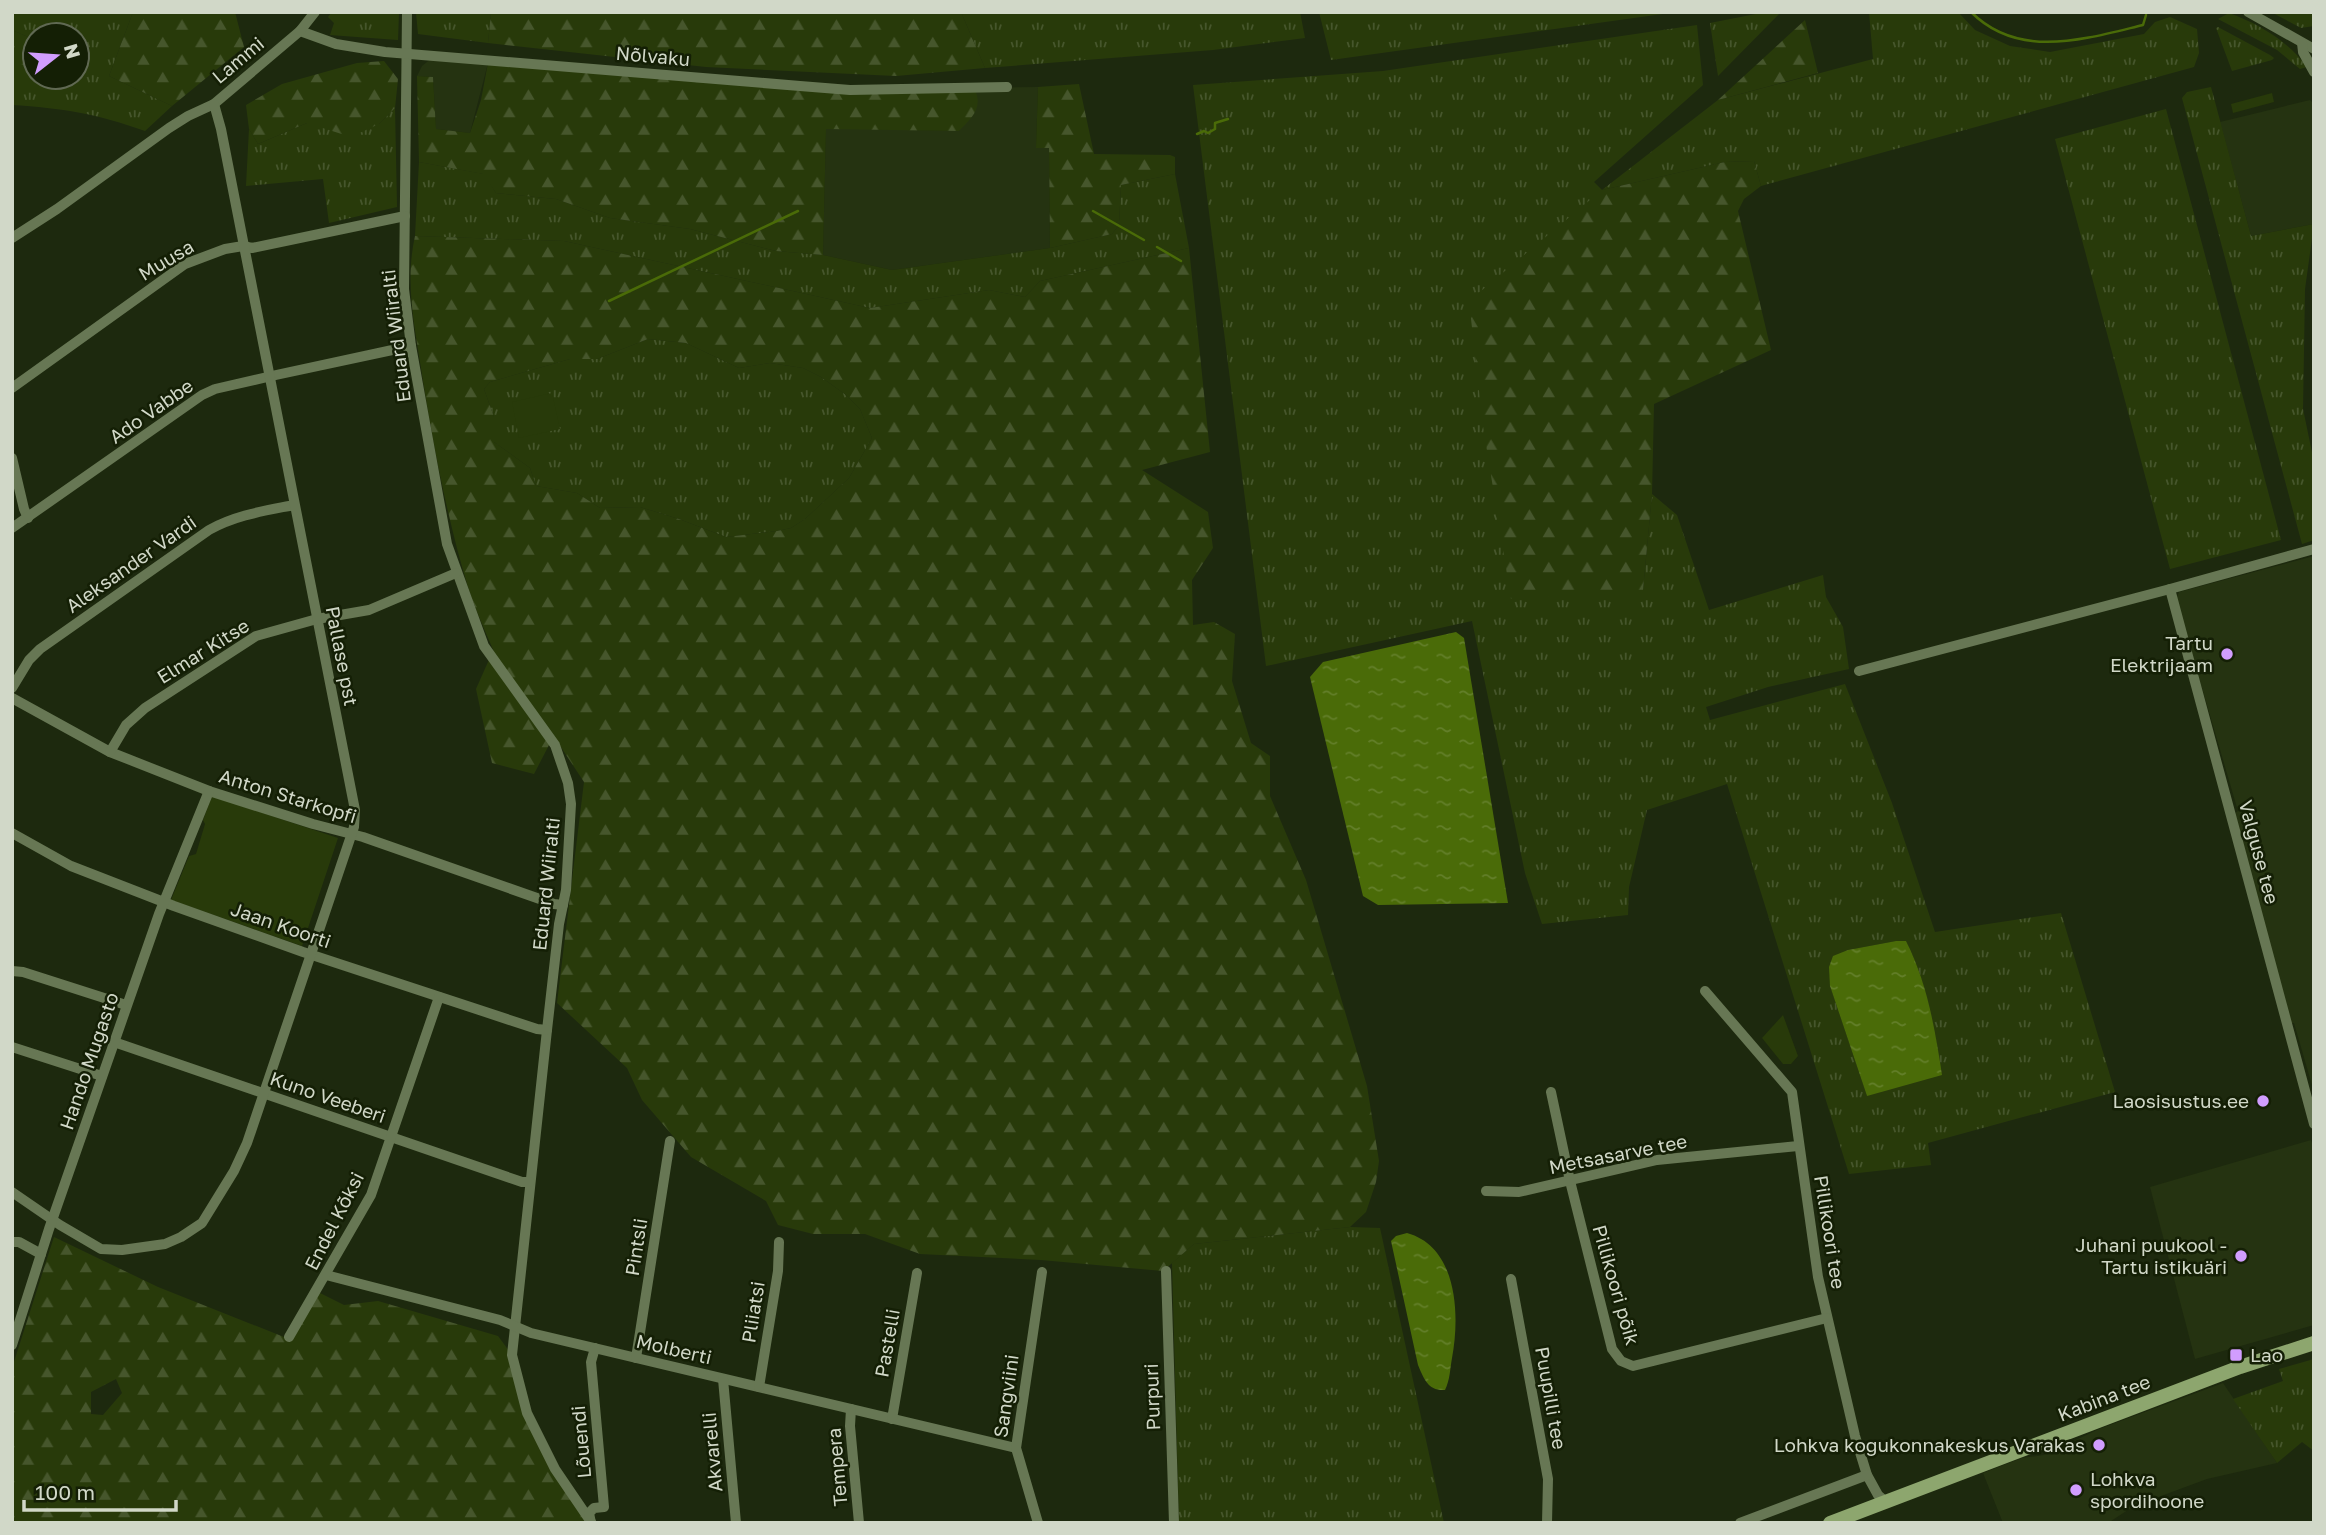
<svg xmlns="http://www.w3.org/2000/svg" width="2326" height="1535" font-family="'Golos Text',sans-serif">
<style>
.built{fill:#253311}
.grass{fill:url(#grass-tufts);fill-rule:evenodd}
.forest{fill:url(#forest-firs);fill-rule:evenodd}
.green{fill:#283a0a}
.water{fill:url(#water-ripples)}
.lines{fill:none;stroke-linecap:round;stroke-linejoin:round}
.stream{stroke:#4a6b08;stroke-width:2.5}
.street{stroke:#677754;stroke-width:10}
.secondary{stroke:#8da66e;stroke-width:14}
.poi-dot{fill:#d19dfe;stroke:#141f05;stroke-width:2.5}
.labels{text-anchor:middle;stroke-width:5;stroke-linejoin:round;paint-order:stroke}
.street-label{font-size:19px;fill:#d1d8c8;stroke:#141f05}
.poi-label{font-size:19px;fill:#d1d8c8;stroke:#141f05;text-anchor:end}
</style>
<defs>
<pattern id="grass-tufts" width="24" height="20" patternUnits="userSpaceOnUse" patternTransform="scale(1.75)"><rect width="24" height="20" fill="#283a0a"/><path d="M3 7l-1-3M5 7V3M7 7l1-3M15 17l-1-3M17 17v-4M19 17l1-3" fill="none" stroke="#46562c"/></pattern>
<pattern id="forest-firs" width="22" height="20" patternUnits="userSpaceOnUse" patternTransform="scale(1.75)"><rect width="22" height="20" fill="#283a0a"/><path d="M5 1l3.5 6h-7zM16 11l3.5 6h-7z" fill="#46562c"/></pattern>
<pattern id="water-ripples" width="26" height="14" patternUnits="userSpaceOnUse" patternTransform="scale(1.75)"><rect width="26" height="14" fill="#4a6b08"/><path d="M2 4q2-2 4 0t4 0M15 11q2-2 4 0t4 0" fill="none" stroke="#637f2a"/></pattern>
</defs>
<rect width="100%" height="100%" fill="#1d290e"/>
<g class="built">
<polygon points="432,58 488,63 470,133 436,129 433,77 417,76 422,66"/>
<polygon points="1038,87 1036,148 1049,147 1050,248 892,270 823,255 826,128 959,131 974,88"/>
<polygon points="2310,100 2314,104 2314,224 2251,236 2220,122"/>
<polygon points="2314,556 2314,1092 2294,1023 2290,1023 2235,813 2238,811 2176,599 2179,592"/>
<polygon points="2311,1140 2314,1149 2314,1325 2195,1359 2150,1187"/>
<polygon points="2223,1383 2277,1463 2207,1479 2134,1506 2108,1523 2003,1523 1983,1473 2022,1458 2044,1455 2099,1429"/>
</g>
<g class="grass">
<path d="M12 12H133L109 76 172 106 145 131C98 114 62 108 12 105V78L65 84 70 77H77L79 64 77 62V35H35V40L12 30Z"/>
<polygon points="332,12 399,12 398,40 330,35 334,23 328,17"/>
<polygon points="416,12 491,12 488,43 418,34"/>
<polygon points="961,12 1300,12 1305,38 1213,50 985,68"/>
<polygon points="1319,12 1677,12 1331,60"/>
<polygon points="1766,12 1781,12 1718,76 1710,23"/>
<path d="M1869 12H1958L1975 30 2010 46 2050 52 2144 34 2155 22 2170 17 2197 29 2199 53 2194 67 1761 186 1754 161 1725 162 1602 190 1643 590 1652 494 1677 515 1709 610 1823 575 1826 597 1843 627 1849 669 1768 687 1706 707 1710 720 1845 684 1892 803 1935 932 2061 913 2115 1092 1928 1143 1931 1165 1849 1174 1727 784 1647 810 1629 887 1628 915 1542 924 1525 873 1472 621 1266 666 1193 85 1383 71 1697 25 1703 85 1594 182 1602 190 1718 100 1873 59ZM1896 941H1906C1924 975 1930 1013 1938 1050L1867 1096 1830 986 1848 950Z"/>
<polygon points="2271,12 2314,12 2314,26 2301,28"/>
<path d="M2229 13C2259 24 2288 41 2307 67L2300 69 2277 50 2218 19Z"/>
<polygon points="2218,27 2270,55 2274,58 2272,60 2232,71 2216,28"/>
<polygon points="2211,87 2251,236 2314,224 2305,289 2303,409 2314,462 2314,540 2302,544 2182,98 2187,92"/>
<polygon points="395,108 397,207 329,223 323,179 246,186 249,129 258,144 307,123 379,124"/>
<polygon points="2166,109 2281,540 2170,569 2055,139"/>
<polygon points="419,162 484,174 496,193 556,199 610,218 690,229 776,251 823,255 892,270 1050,248 1112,234 1119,225 1121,185 1175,174 1189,248 1040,281 1025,297 989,290 870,308 564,241 415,236"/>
<polygon points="648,339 686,343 739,368 770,363 803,368 821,377 846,395 860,409 872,438 849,478 805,519 791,528 777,531 726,537 679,519 640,507 600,508 577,493 536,486 530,468 494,442 494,417 484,389 490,382 570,359 597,359"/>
<polygon points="1350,1227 1380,1228 1444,1523 1179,1523 1172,1263 1194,1244"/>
<polygon points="2314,1359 2314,1451 2302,1442 2277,1463 2233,1399 2283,1381 2279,1369"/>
</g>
<g class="forest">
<polygon points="133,12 235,12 244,47 172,106 109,76"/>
<polygon points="491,12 961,12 985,68 896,76 706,67 488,43"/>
<polygon points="1805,20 1818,73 1718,100"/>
<polygon points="12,30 35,40 35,77 70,77 66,84 40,86 12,78"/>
<polygon points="384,61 398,79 395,108 379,124 351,137 307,123 258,144 249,129 246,105 282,84 357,63"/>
<path d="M488 63 829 90 974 88C984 107 972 118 959 131L826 129 823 255 776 251 690 229 610 218 556 199 496 193 483 174 419 162 417 76 433 77 436 129 470 133 481 100Z"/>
<polygon points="1079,84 1094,154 1170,155 1175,157 1175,174 1121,185 1119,225 1112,234 1050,248 1049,148 1036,148 1038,87"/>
<polygon points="1754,161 1761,186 1744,199 1738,211 1771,350 1654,404 1652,494 1643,590 1511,599 1483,426 1469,301 1602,190 1725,162"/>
<path d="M415 236 564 241 870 308 989 290 1025 297 1040 281 1189 248 1210 452 1142 470 1208 512 1213 548 1192 580 1193 625 1214 622 1235 634 1232 681 1251 743 1270 756V796L1306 880 1367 1086 1379 1161 1376 1182 1366 1212 1350 1227 1194 1244 1163 1271 1041 1260 920 1254 865 1234H813L778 1225 766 1201 691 1157 642 1100 627 1068 557 1003 584 782 551 732 549 745 534 774 492 763 476 689 492 653 498 661C488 637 476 612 468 587 447 518 432 439 421 368 414 323 405 281 415 236ZM648 339 686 343 739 368 770 363 803 368 821 377 846 395 860 409 872 438 849 478 805 519 791 528 777 531 726 537 679 519 640 507 600 508 577 493 536 486 530 468 494 442V417L484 389 490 382 570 359H597Z"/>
<path d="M54 1237 158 1287 284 1337 314 1290 344 1305 378 1301 498 1336 512 1355 527 1413 591 1523H12V1368ZM116 1379 122 1393 103 1415 91 1414V1392Z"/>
</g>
<g class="green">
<polygon points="2272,93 2274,102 2233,113 2231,104"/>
<polygon points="552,393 560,429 519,438 512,402"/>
<polygon points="212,796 338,838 302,946 171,900 189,856 196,854 205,824 203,820"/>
<polygon points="1783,1015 1798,1056 1791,1064 1783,1064 1762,1038"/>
</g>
<g class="water">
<polygon points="1456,632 1464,638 1508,903 1378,905 1363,896 1310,677 1323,662"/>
<path d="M1896 941H1906C1927 982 1935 1029 1942 1075L1867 1096 1830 986 1829 967 1833 956 1848 950Z"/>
<path d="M1407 1233C1458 1247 1460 1316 1452 1358 1450 1369 1450 1380 1445 1390 1428 1391 1424 1379 1418 1365L1391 1241 1396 1236Z"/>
</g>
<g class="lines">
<g class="stream">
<path d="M1971 12C2019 60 2085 39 2143 25L2146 15"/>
<polyline points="1197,134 1204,131 1208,133 1215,129 1215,123 1228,119"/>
<polyline points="1093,211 1144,240"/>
<polyline points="1157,247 1181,261"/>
<polyline points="609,301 798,211"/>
</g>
<g class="street">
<polyline points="407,12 404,289 411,346 447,544 484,646 555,745 568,783 571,804 566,890 559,924 547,1030 512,1355 527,1413 555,1469 591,1522"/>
<polyline points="2248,12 2314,49"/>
<polyline points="300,31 336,44 385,52 800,86 850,90 1007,87"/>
<polyline points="2302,43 2303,52 2314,72"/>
<polyline points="12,238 57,209 169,128 188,116 214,104 300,31 315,12"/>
<polyline points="12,388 185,264 225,249 243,246 252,248 405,216"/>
<polyline points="12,458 24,509 28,518"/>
<polyline points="12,528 202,395 215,389 276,375 411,346"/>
<polyline points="2170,589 2314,1124"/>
<polyline points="1859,671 2170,589 2314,549"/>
<path d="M12 688 29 660 40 649 209 530C236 515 264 511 294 505"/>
<polyline points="12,698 110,752 209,791 313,824 363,837 554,904 563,905"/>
<polyline points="110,752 126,725 145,708 256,636 317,619 369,610 456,573"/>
<polyline points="12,833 71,866 174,906 303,952 537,1029 547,1030"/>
<polyline points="12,971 23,972 126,1005"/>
<polyline points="1705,991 1792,1092 1818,1277 1855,1436 1867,1475 1878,1495 1885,1501"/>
<polyline points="114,1042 522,1182 530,1182"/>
<polyline points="12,1047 102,1076"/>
<polyline points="1551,1092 1570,1181 1612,1349 1621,1361 1633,1366 1827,1318"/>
<polyline points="1486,1191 1519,1192 1657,1160 1798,1146"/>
<polyline points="12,1192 60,1225 101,1249 122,1250 165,1244 181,1237 202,1223 234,1171 247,1143 354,827 355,810 221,129 214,104"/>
<polyline points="12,1242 19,1242 41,1254"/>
<polyline points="1166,1271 1174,1523"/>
<polyline points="326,1275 500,1320 531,1333 1016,1448"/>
<polyline points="1511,1279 1548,1479 1547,1523"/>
<polyline points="289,1337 371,1195 439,997"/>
<polyline points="12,1345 49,1229 159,914 209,791"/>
<polyline points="636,1358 670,1141"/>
<polyline points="723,1379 736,1523"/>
<polyline points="759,1387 778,1271 779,1242"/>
<polyline points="851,1409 850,1426 859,1523"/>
<polyline points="892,1419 917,1273"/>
<polyline points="591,1523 589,1513 594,1508 604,1507 591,1362 595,1348"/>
<polyline points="1038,1523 1016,1448 1042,1272"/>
<polyline points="1740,1523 1867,1475"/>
</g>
<polyline class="secondary" points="1830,1523 2240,1367 2314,1343"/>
</g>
<g class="poi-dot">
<circle cx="2227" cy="654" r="7"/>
<circle cx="2263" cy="1101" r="7"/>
<circle cx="2241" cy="1256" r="7"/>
<rect x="2229" y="1348" width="14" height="14" rx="3.5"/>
<circle cx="2099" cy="1445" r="7"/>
<circle cx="2076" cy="1490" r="7"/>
</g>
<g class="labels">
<g class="street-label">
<text transform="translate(653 56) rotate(5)" y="7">Nõlvaku</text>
<text transform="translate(238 60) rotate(-40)" y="7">Lammi</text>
<text transform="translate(166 260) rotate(-31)" y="7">Muusa</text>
<text transform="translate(396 336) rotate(-97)" y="7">Eduard Wiiralti</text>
<text transform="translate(151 411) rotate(-35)" y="7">Ado Vabbe</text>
<text transform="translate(131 564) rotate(-35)" y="7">Aleksander Vardi</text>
<text transform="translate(203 651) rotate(-32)" y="7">Elmar Kitse</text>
<text transform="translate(342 656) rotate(79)" y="7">Pallase pst</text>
<text transform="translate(288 796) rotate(17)" y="7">Anton Starkopfi</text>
<text transform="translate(2259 852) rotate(75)" y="7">Valguse tee</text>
<text transform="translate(546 884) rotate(-84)" y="7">Eduard Wiiralti</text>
<text transform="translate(281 925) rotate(19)" y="7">Jaan Koorti</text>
<text transform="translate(89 1061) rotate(-71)" y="7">Hando Mugasto</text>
<text transform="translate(328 1097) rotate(19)" y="7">Kuno Veeberi</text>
<text transform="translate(1618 1154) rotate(-11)" y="7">Metsasarve tee</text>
<text transform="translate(334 1221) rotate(-63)" y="7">Endel Kõksi</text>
<text transform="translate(1830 1232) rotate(81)" y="7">Pillikoori tee</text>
<text transform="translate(636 1247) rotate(-81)" y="7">Pintsli</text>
<text transform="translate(1616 1285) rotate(74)" y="7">Pillikoori põik</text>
<text transform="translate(753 1312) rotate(-81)" y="7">Pliiatsi</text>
<text transform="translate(887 1343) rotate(-80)" y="7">Pastelli</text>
<text transform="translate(674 1349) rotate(13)" y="7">Molberti</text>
<text transform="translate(1006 1396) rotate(-82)" y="7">Sangviini</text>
<text transform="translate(1152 1397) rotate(-92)" y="7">Purpuri</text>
<text transform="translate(1551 1398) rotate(80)" y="7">Puupilli tee</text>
<text transform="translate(2104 1398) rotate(-21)" y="7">Kabina tee</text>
<text transform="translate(581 1442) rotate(-95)" y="7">Lõuendi</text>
<text transform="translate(712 1452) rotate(-95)" y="7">Akvarelli</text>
<text transform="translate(837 1467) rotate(-95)" y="7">Tempera</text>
</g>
<g class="poi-label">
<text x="2213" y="650">Tartu<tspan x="2213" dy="22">Elektrijaam</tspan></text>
<text x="2249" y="1108">Laosisustus.ee</text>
<text x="2227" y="1252">Juhani puukool -<tspan x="2227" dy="22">Tartu istikuäri</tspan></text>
<text x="2250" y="1362" text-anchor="start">Lao</text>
<text x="2085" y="1452">Lohkva kogukonnakeskus Varakas</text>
<text x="2090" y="1486" text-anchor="start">Lohkva<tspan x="2090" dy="22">spordihoone</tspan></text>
</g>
</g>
<rect width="2326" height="1535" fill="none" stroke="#d1d8c8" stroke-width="28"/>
<g transform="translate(56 56) rotate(73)"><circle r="33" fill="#141f05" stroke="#606953" stroke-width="2"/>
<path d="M0-5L12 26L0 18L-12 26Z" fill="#d19dfe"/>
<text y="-10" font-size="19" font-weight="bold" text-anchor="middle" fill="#d1d8c8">N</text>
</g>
<path d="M24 1500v10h152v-10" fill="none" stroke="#d1d8c8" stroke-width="3.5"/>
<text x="35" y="1500" font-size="21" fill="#d1d8c8" stroke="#141f05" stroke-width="5" paint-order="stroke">100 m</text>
</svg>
